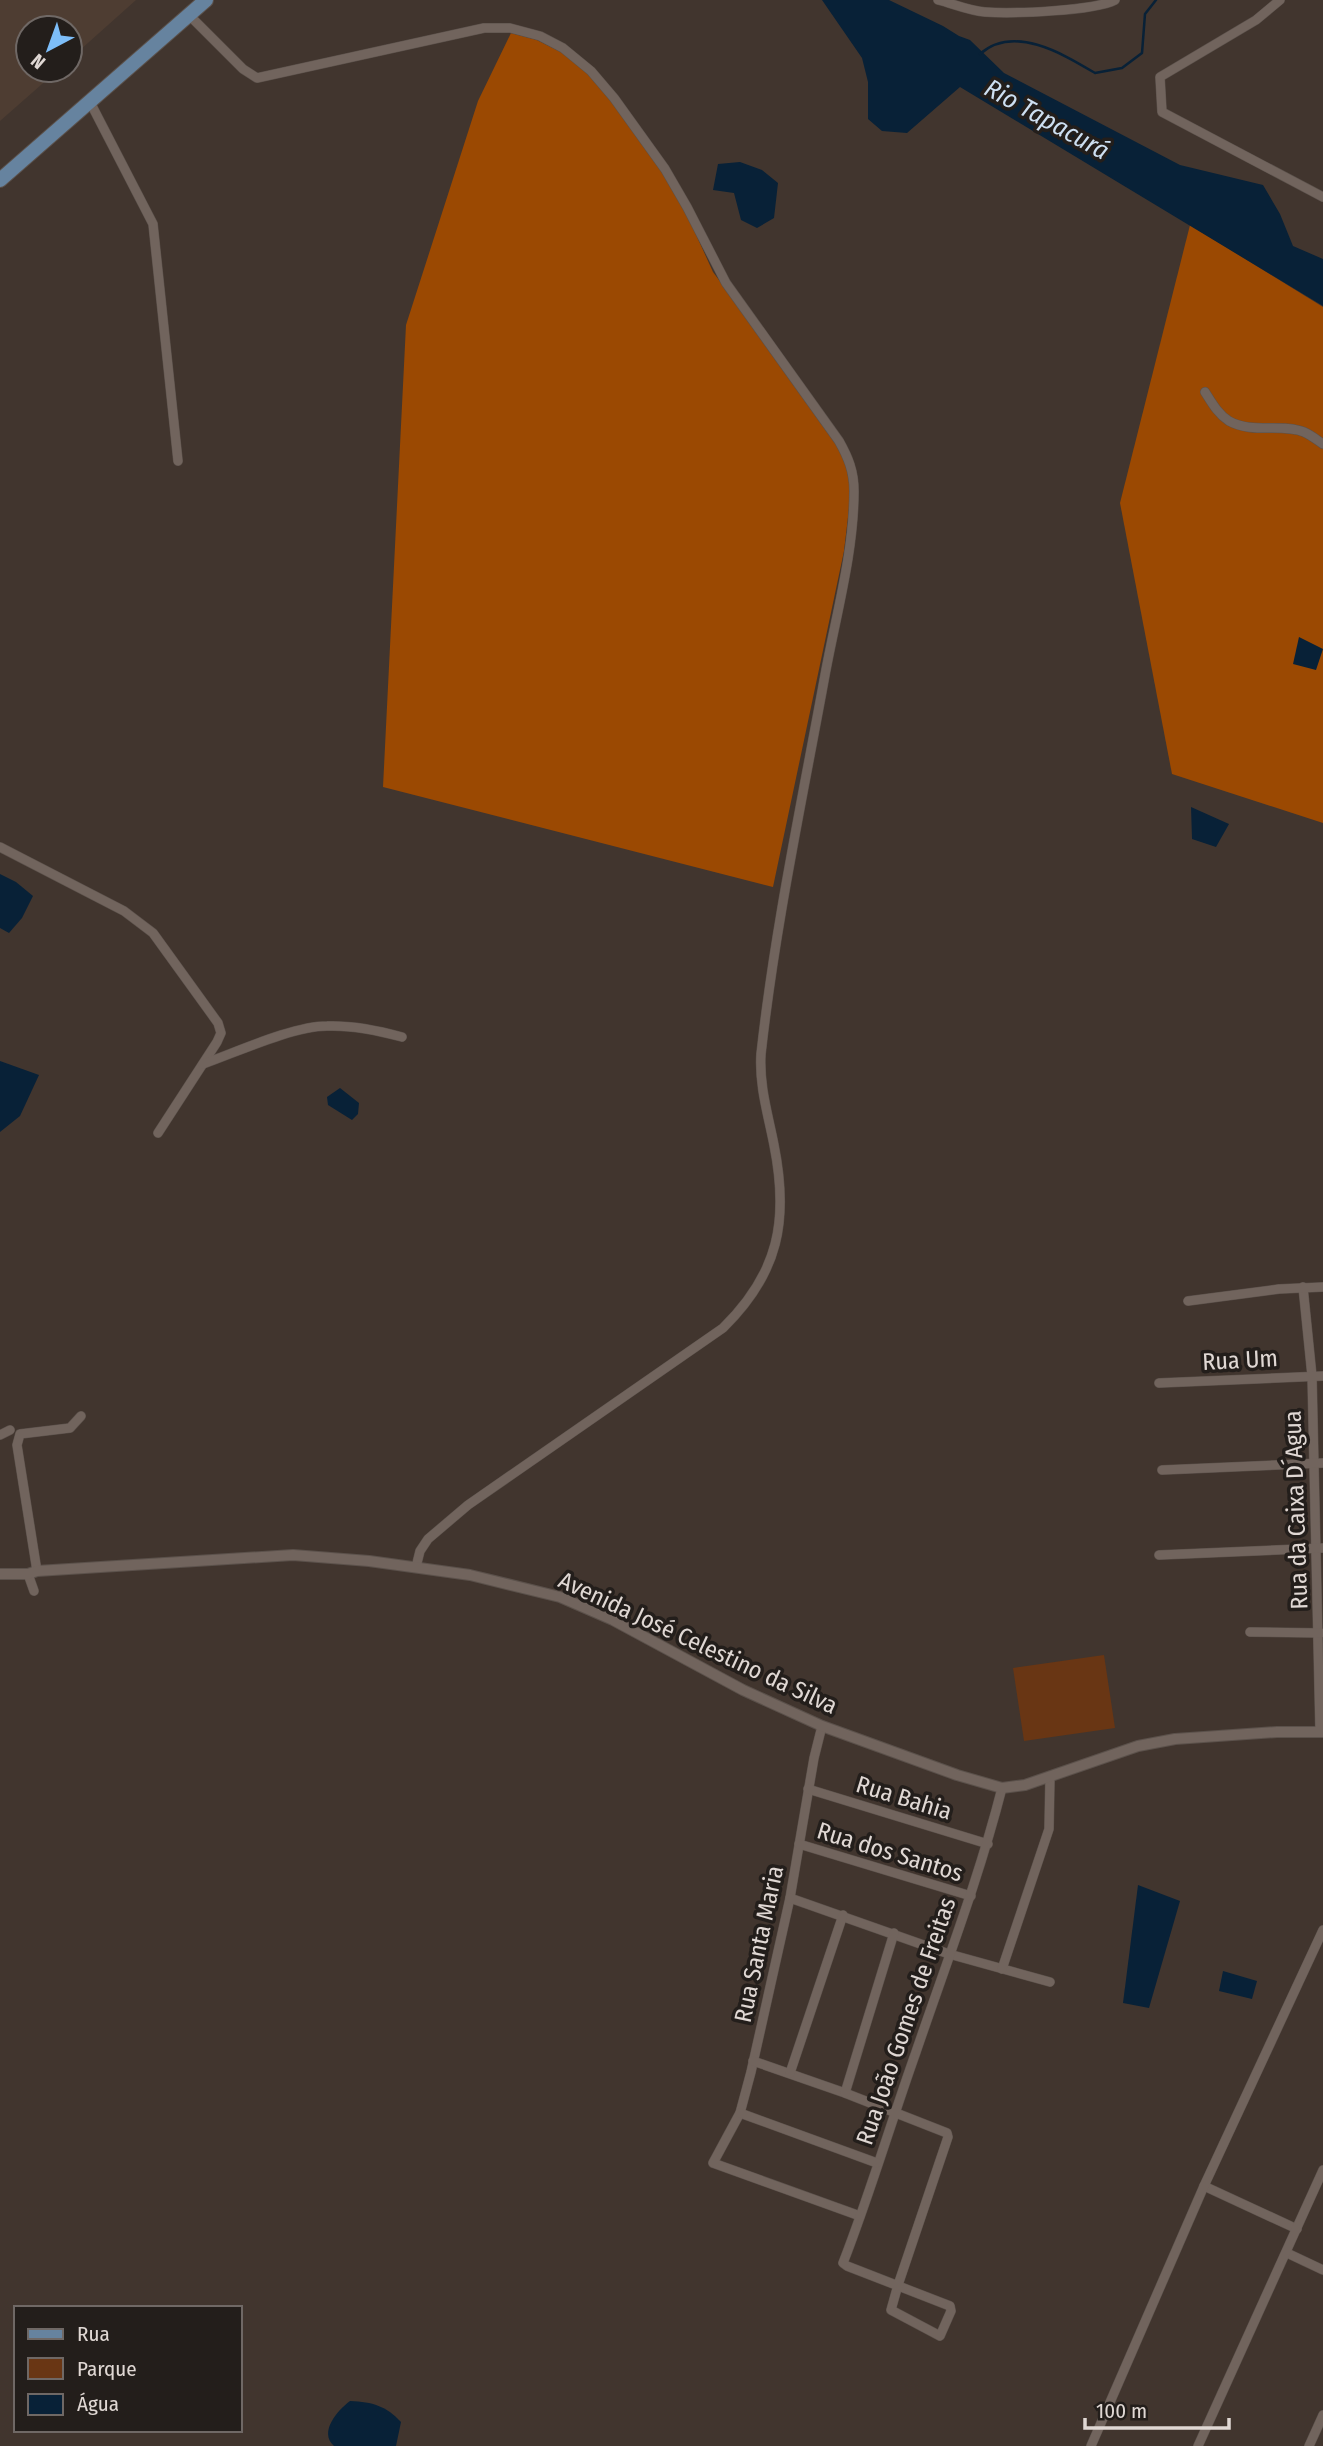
<svg xmlns="http://www.w3.org/2000/svg" width="1323" height="2446" font-family="'Fira Sans Condensed',sans-serif">
<style>
.built{fill:#4e3d32}
.green{fill:#693614}
.forest{fill:#9b4902}
.water{fill:#082137}
.lines{fill:none;stroke-linecap:round;stroke-linejoin:round}
.stream{stroke:#082137;stroke-width:2.5}
.minor-casing{stroke:#5b514b;stroke-width:10}
.tertiary-casing{stroke:#5b514b;stroke-width:12}
.primary-casing{stroke:#5b514b;stroke-width:16}
.minor{stroke:#71645d;stroke-width:9}
.tertiary{stroke:#71645d;stroke-width:10}
.primary{stroke:#66839f;stroke-width:14}
.labels{text-anchor:middle;stroke-width:7;stroke-linejoin:round;paint-order:stroke}
.street-label{font-size:24px;fill:#e0d8d4;stroke:#231e1b}
.water-label{font-size:26px;font-style:italic;fill:#cddff1;stroke:#231e1b}
</style>
<rect width="100%" height="100%" fill="#41352e"/>
<polygon class="built" points="0,0 136,0 70,59 70,28 28,28 28,70 58,70 0,121"/>
<polygon class="green" points="1104,1655 1115,1728 1024,1741 1013,1668"/>
<g class="forest">
<polygon points="511,33 537,40 583,63 669,175 713,272 826,423 845,459 851,492 844,551 773,887 383,787 406,325 478,101"/>
<polygon points="1190,225 1323,307 1323,823 1172,774 1120,503"/>
</g>
<g class="water">
<polygon points="822,0 889,0 943,26 959,36 970,40 1004,73 1180,165 1263,185 1280,214 1293,246 1323,259 1323,306 960,87 907,133 882,131 868,119 868,82 862,58"/>
<polygon points="740,162 762,170 778,183 774,218 757,228 741,220 734,193 713,190 718,164"/>
<polygon points="1299,637 1323,649 1316,670 1293,664"/>
<polygon points="1191,807 1229,824 1216,847 1192,839"/>
<polygon points="0,874 16,882 33,896 22,918 9,933 0,928"/>
<polygon points="0,1061 39,1075 20,1116 0,1132"/>
<polygon points="340,1088 359,1103 358,1114 352,1120 328,1105 327,1097"/>
<polygon points="1138,1885 1180,1901 1149,2008 1123,2003"/>
<polygon points="1223,1971 1257,1981 1252,1999 1219,1991"/>
<path d="M350 2401C373 2402 386 2406 401 2422L396 2446H334C318 2432 338 2410 350 2401Z"/>
</g>
<g class="lines">
<path class="stream" d="M980 54C1014 24 1063 54 1095 73L1122 68 1142 53 1145 14 1156 0"/>
<defs>
<g id="minor">
<path d="M938 0C954 4 969 11 985 12 1011 14 1094 11 1115 0"/>
<polyline points="1280,0 1256,20 1160,77 1162,112 1323,197"/>
<path d="M189 15 243 69 257 78 484 28H510L540 36 563 48 591 71 614 98 665 169 687 207 726 283 839 441C848 457 854 471 854 491 854 552 836 615 825 675 802 801 775 927 761 1054 759 1086 768 1114 774 1145 789 1220 779 1273 723 1328L468 1505 428 1539 420 1551 416 1567"/>
<polyline points="90,102 153,224 178,461"/>
<path d="M1205 392C1212 403 1218 414 1229 421 1252 434 1282 423 1304 432 1311 435 1317 440 1323 444"/>
<polyline points="0,847 124,911 153,933 218,1023 221,1033 217,1042 158,1133"/>
<path d="M203 1064C237 1052 293 1026 327 1026 353 1025 377 1030 402 1037"/>
<polyline points="1303,1287 1312,1376 1320,1732"/>
<polyline points="1188,1301 1279,1289 1323,1287"/>
<polyline points="1159,1383 1323,1376"/>
<polyline points="0,1435 10,1430"/>
<polyline points="1162,1470 1323,1463"/>
<polyline points="1159,1555 1323,1548"/>
<polyline points="37,1571 17,1445 20,1434 70,1428 81,1416"/>
<polyline points="28,1574 34,1591"/>
<polyline points="1250,1632 1321,1633"/>
<polyline points="822,1726 814,1758 790,1898 751,2072 740,2113 713,2163 860,2216"/>
<polyline points="808,1789 988,1844"/>
<polyline points="799,1844 971,1896"/>
<polyline points="790,1898 949,1954 1050,1982"/>
<polyline points="1002,1969 1049,1829 1050,1777"/>
<path d="M753 2061 845 2093 947 2133 948 2137 898 2285 891 2310 940 2336 951 2311 950 2306 847 2266 843 2263C870 2194 891 2122 916 2052 946 1964 979 1878 1002 1788"/>
<polyline points="790,2073 843,1915"/>
<polyline points="845,2093 894,1933"/>
<polyline points="740,2113 877,2163"/>
<polyline points="1204,2186 1297,2229"/>
<polyline points="1287,2253 1323,2270"/>
<polyline points="1091,2446 1204,2186 1323,1930"/>
<polyline points="1198,2446 1323,2170"/>
<polyline points="1309,2446 1323,2415"/>
</g>
<polyline id="tertiary" points="0,1574 28,1574 37,1571 293,1555 369,1561 470,1575 560,1597 613,1620 743,1690 822,1726 957,1775 1002,1788 1025,1785 1138,1746 1175,1739 1277,1732 1323,1732"/>
<polyline id="primary" points="0,180 206,0"/>
</defs>
<use href="#minor" class="minor-casing"/>
<use href="#tertiary" class="tertiary-casing"/>
<use href="#primary" class="primary-casing"/>
<use href="#minor" class="minor"/>
<use href="#tertiary" class="tertiary"/>
<use href="#primary" class="primary"/>
</g>
<g class="labels">
<g class="street-label">
<text transform="translate(1240 1360) rotate(-3)" y="8">Rua Um</text>
<text transform="translate(1296 1510) rotate(-92)" y="8">Rua da Caixa D´Agua</text>
<text transform="translate(698 1643) rotate(25)" y="8">Avenida José Celestino da Silva</text>
<text transform="translate(904 1798) rotate(17)" y="8">Rua Bahia</text>
<text transform="translate(890 1852) rotate(17)" y="8">Rua dos Santos</text>
<text transform="translate(759 1944) rotate(-78)" y="8">Rua Santa Maria</text>
<text transform="translate(906 2021) rotate(-71)" y="8">Rua João Gomes de Freitas</text>
</g>
<g class="water-label">
<text transform="translate(1047 119) rotate(29)" y="9">Rio Tapacurá</text>
</g>
</g>
<rect x="14" y="2306" width="228" height="126" fill="#231e1b" stroke="#6f6865" stroke-width="2"/>
<rect x="28" y="2329" width="35" height="10" fill="#66839f" stroke="#6f6865" stroke-width="2"/>
<text x="77" y="2341" font-size="21" fill="#e0d8d4">Rua</text>
<rect x="28" y="2358" width="35" height="21" fill="#693614" stroke="#6f6865" stroke-width="2"/>
<text x="77" y="2376" font-size="21" fill="#e0d8d4">Parque</text>
<rect x="28" y="2394" width="35" height="21" fill="#082137" stroke="#6f6865" stroke-width="2"/>
<text x="77" y="2411" font-size="21" fill="#e0d8d4">Água</text>
<g transform="translate(49 49) rotate(221)"><circle r="33" fill="#231e1b" stroke="#6f6865" stroke-width="2"/>
<path d="M0-5L12 26L0 18L-12 26Z" fill="#7dbef9"/>
<text y="-10" font-size="19" font-weight="bold" text-anchor="middle" fill="#e0d8d4">N</text>
</g>
<path d="M1085 2418v10h144v-10" fill="none" stroke="#e0d8d4" stroke-width="3.5"/>
<text x="1096" y="2418" font-size="21" fill="#e0d8d4" stroke="#231e1b" stroke-width="5" paint-order="stroke">100 m</text>
</svg>
